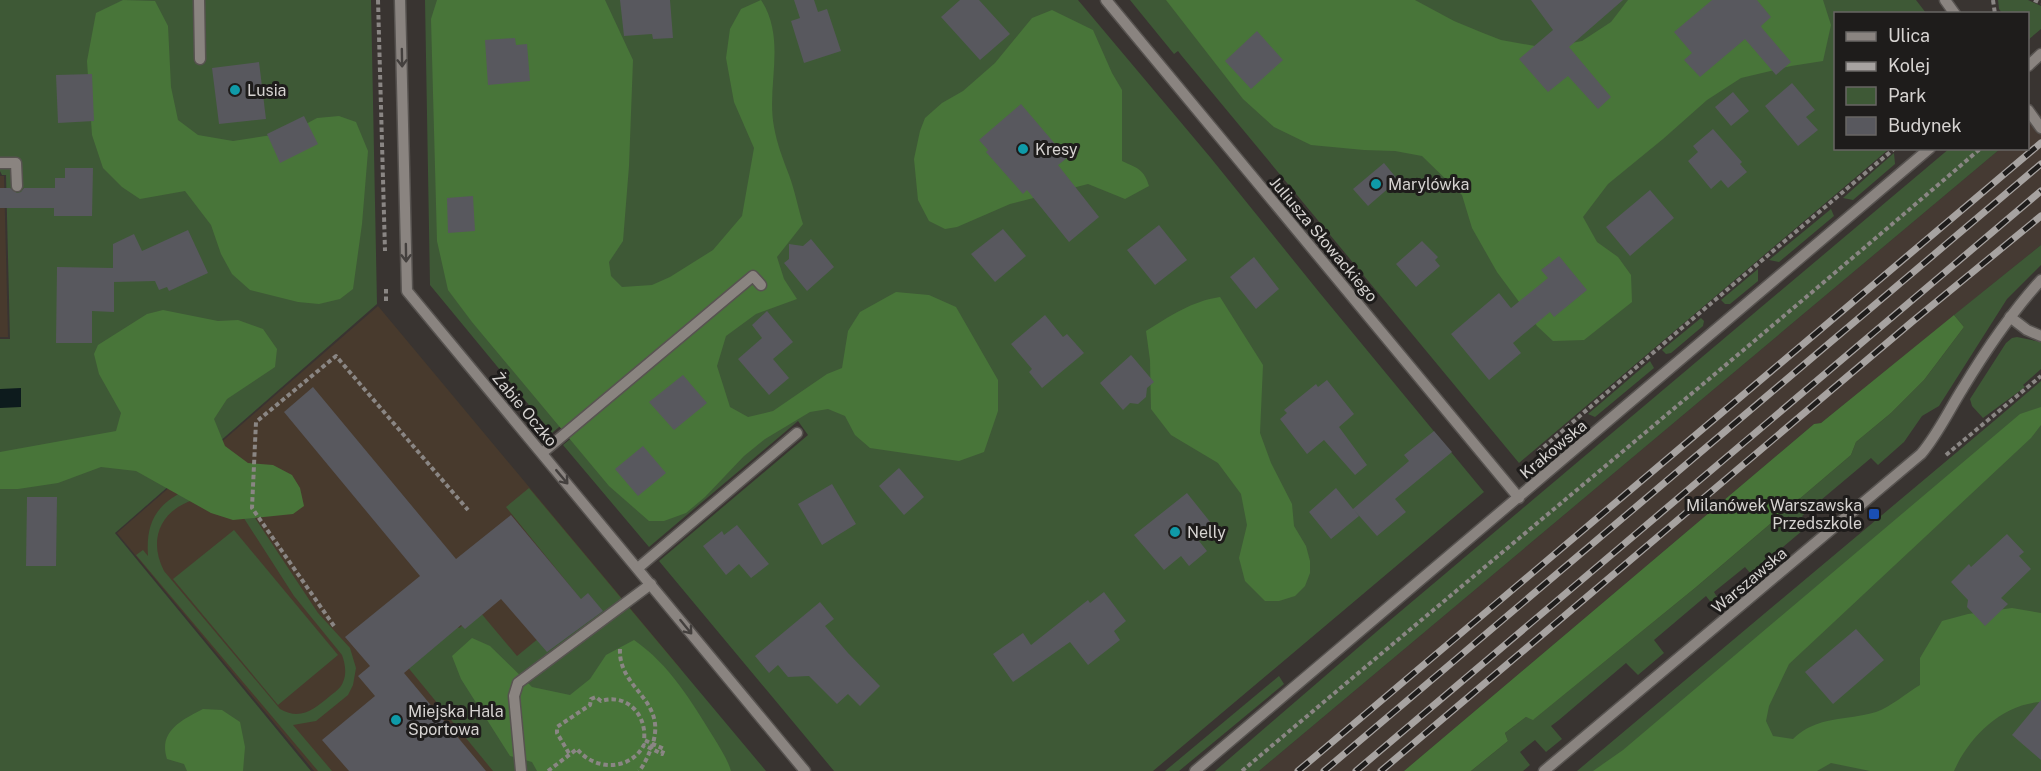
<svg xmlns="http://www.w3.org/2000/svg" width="2041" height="771" font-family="'Public Sans',sans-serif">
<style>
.built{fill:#453a33}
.education{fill:#483a2d}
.green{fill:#3e5936;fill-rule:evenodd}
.forest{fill:#487539}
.water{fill:#0d1b1d}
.building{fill:#58585e}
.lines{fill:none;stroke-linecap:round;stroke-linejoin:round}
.minor-casing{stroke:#575350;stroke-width:13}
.path{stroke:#8a8684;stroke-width:4;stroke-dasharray:4.5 3;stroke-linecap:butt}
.minor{stroke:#8a8480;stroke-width:10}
.rail-casing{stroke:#a7a3a1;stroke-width:7}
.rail{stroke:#1e1c1b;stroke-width:4.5;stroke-dasharray:14;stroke-linecap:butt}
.oneway{stroke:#44403e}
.culture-dot{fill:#0f9aa8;stroke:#1e1c1b;stroke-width:2}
.transit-dot{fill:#1a4fb4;stroke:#1e1c1b;stroke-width:2}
.labels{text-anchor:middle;stroke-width:6;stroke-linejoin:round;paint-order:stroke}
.poi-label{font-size:16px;fill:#d6d3d1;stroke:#1e1c1b;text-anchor:start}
.street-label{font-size:16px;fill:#d6d3d1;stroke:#1e1c1b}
</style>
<rect width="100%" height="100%" fill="#393431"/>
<polygon class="built" points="2041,114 2041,245 1821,423 1814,424 1404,771 1259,771 2000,149 2028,148 2028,126"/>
<g class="education">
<polygon points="0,176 4,176 8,337 0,337"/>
<polygon points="378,306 681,669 556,771 314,771 117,533"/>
</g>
<g class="green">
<polygon points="0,0 371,0 377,304 115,533 311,771 0,771 0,339 10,339 6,175 2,175 0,171"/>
<polygon points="425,0 1078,0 1210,157 1319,292 1484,492 1153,771 834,771 659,561 808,435 798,421 649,547 563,445 746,292 759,258 552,433 430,285"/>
<polygon points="1130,0 1916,0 1926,13 1836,14 1836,148 1889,149 1519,463 1181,55 1178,51 1174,54"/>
<polygon points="1998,0 2028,0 2041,6 2041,29 2028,40 2028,14 2002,13 1999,9"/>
<polygon points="1950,148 2000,149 1259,771 1215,771 1382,627"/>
<polygon points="1894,153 1895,164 1853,200 1843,198"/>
<polygon points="1831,209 1834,216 1779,262 1769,260"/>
<polygon points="2041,245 2041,265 2007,299 1939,406 1922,416 1904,442 1878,465 1871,458 1802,516 1809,525 1751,574 1745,567 1714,592 1719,600 1713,605 1706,596 1654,640 1664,653 1638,675 1626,663 1559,720 1551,726 1562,739 1546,752 1535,740 1520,752 1530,765 1523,771 1471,771 1508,741 1505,733 1526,717 1534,719 1695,588 1851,455 1856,442 1891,413 1924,380 1964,327 1954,315"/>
<polygon points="1758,269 1758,281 1730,304 1725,304 1721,300"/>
<polygon points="1701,318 1704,321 1703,326 1671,353 1666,354 1662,350"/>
<polygon points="2017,337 2041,342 2041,369 2023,385 2025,387 1983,418 1972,406 1970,399 2006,343 2012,338"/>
<polygon points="1650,361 1654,368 1595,417 1588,414"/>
<polygon points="2041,381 2041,771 1577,771 1994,421"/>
<polygon points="529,488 766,771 493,771 406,665 456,625 459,628 480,612 517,656 583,602 506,507"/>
<path d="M182 492 247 506 318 613 350 648 356 668 353 685 348 695 316 721 293 725 332 771H318L136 555 143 550 148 556C146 525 154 507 182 492ZM193 500 238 509 294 596 342 655C345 663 347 674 343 682 341 688 335 692 330 696 314 709 301 721 280 709L164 571C148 540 160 511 193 500Z"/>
<polygon points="234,530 338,655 278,705 173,579"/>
<polygon points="1279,676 1284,684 1179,771 1165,771"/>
</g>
<g class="forest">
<polygon points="123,0 155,1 168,26 171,87 178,120 198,135 233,141 291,132 317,118 339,116 356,122 368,151 362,224 353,289 340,299 319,304 298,302 250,290 232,274 221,254 211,225 185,191 140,199 122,187 103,168 92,135 87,61 96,13"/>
<path d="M437 0H605L633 60 629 166 623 241 609 262 611 276 622 287 652 285 670 277 713 250 742 216 754 148 734 102 726 58 730 29 741 9 761 0C787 40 766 85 774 127 777 144 783 159 789 175 795 191 798 208 803 224L777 257 784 279 797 299 756 314 726 336 717 366 730 407 748 417 773 411 827 374 842 368 848 331 860 312 896 292 929 295 956 307 998 380V411L984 452 959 461 870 448 855 435 845 416 828 409 810 412 765 439 744 456 705 497 686 513 664 521H649L609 486 472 322 448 290 437 241 431 19Z"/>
<polygon points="1166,0 1415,0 1454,21 1483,33 1501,40 1546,48 1582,41 1611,22 1628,0 1823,0 1831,25 1823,61 1791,66 1741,78 1707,100 1663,139 1608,184 1583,217 1597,242 1618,257 1631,275 1632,302 1584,340 1553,341 1537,326 1497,272 1472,228 1462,195 1422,156 1395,151 1364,150 1311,145 1274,127 1243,99"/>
<path d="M1052 10 1093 30 1112 73 1122 90V161C1137 168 1144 169 1149 186L1125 199 1088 184 1010 204 957 227 945 229 929 221 918 200 914 159 920 131 925 118 942 103 963 91 995 63 1032 18Z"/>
<path d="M1220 297 1263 365 1260 433 1271 463 1292 504 1294 526 1306 546 1310 561V573L1305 586 1295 596 1279 601H1265L1245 581 1239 558 1247 525 1241 494 1218 463 1171 435 1151 409 1150 360 1146 331C1170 316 1192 301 1220 297Z"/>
<polygon points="163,310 218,321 238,320 263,329 277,349 275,367 227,399 214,419 225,446 248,463 273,465 292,475 300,488 304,506 293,514 233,520 211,513 136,471 101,467 58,483 18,489 0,489 0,452 116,431 121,413 99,374 94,354 98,345 147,314"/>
<polygon points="1954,315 1964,327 1924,380 1891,413 1856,442 1851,455 1695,588 1533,720 1526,717 1505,733 1508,741 1471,771 1404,771 1814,424 1821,423"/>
<path d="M2041 407V425L2031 438 1789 664 1769 706 1766 721 1773 736 1793 739C1818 715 1846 721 1876 712 1891 707 1906 693 1920 685V658L1942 621 1968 614 2012 608 2041 613V702C2002 704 1969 737 1954 771H1870L1831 763 1817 771H1593L1623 750 2020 414Z"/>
<path d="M472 638 490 646 532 687 570 695 590 679 606 655 634 640C669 664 692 702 714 738 721 750 727 758 731 771H537L532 762 510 756 461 679 452 656Z"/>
<path d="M203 709 222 710 240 722 245 747 243 771H187L184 764 167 759C158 731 182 720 203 709Z"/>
</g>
<polygon class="water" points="21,388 21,407 0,408 0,389"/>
<g class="building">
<polygon points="620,0 670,0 673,38 653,39 652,34 624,36"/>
<polygon points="794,0 814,0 818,12 827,9 841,51 804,63 791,21 800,18"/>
<polygon points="960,0 979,0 1010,34 980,60 941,17"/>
<polygon points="1531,0 1623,0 1569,47 1611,97 1598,109 1568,76 1548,92 1519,59 1553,30"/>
<polygon points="1712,0 1757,0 1771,17 1761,26 1762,28 1791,62 1776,75 1745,39 1700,77 1684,60 1692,53 1674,32"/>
<polygon points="1257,31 1283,60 1251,89 1225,61"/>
<polygon points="515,38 516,45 527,44 530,81 488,85 485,40"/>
<polygon points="259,62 266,119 219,124 212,68"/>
<polygon points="92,74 94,121 58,123 56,75"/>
<polygon points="1792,83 1815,110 1806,117 1818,130 1798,146 1765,106"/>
<polygon points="1733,92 1749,111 1731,126 1715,107"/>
<polygon points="1021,104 1067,158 1058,165 1099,217 1069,242 1027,190 1023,194 986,152 988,150 979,140"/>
<polygon points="304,116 318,144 280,163 267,134"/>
<polygon points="1713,129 1742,162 1740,164 1747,172 1728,188 1721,180 1711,189 1688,161 1698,152 1693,146"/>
<polygon points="1384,163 1398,180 1368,206 1353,189"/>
<polygon points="65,168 93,168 92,216 54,216 54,208 0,208 0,188 10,188 17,193 21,192 24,188 55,188 55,178 65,178"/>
<polygon points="1650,190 1674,218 1630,256 1606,227"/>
<polygon points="473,196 475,231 448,233 447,198"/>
<polygon points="1159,225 1187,260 1155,285 1127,250"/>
<polygon points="1003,229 1026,256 995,282 971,254"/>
<polygon points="188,230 208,273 169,291 167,287 159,290 155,281 114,282 114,312 92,311 92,343 56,343 57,267 113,268 113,244 134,234 142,251"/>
<polygon points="811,239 834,267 807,291 784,263 789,259 789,244 803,246"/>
<polygon points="1422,241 1438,257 1435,260 1440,266 1416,287 1396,264"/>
<polygon points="1559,256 1587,290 1554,317 1550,312 1513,343 1521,353 1489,380 1451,334 1499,293 1511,308 1548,278 1541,270"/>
<polygon points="1254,257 1279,289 1256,309 1230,277"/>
<polygon points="767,311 793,342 773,359 789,378 769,395 738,359 762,338 752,325"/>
<polygon points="1045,315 1063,337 1067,334 1084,353 1042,388 1029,372 1032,369 1011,344"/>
<polygon points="1131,355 1154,382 1147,388 1146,397 1138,404 1130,403 1123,410 1100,383"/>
<polygon points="683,375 707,403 674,430 649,402"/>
<polygon points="1327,380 1354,414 1339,427 1367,465 1355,475 1324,440 1307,454 1280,419 1287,413 1284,410 1316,384 1318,387"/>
<polygon points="313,387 456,559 511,515 581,599 588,593 603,611 547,652 501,599 465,629 461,625 404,673 486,771 349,771 322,740 375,696 358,676 370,666 345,637 420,576 284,412"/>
<polygon points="1434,431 1452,452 1395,499 1406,512 1377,536 1354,510 1359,516 1331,539 1309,512 1336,488 1353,509 1409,461 1404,455"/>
<polygon points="643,446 666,473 638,496 615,469"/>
<polygon points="899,468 924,497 904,515 879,486"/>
<polygon points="832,484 856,524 822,545 798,504"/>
<polygon points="1187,493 1215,528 1199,541 1207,551 1189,566 1181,556 1164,570 1134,535"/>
<polygon points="27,497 57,497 56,566 26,566"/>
<polygon points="737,525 769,564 751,578 739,564 726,575 703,546 722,531 724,535"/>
<polygon points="2007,534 2024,552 2019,556 2031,569 2001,598 2008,604 1985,626 1967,607 1968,600 1951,582 1969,564 1971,567"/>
<polygon points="1104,592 1126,621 1114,631 1120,640 1088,665 1070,642 1013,682 993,654 1023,633 1031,645 1088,600 1090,603"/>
<polygon points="820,602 834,619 825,626 848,653 880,686 860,706 848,694 837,704 809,676 788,677 778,665 769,673 755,656"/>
<polygon points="1856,629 1884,660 1833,704 1805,672"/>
<polygon points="2041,700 2041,760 2012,735"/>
</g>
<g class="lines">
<defs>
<g id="minor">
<polyline points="199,0 200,59"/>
<polyline points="400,0 407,291 805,771"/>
<polyline points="1106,0 1519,498"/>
<polyline points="1945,0 1955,14"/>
<polyline points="2028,66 2041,54"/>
<polyline points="2028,110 2041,128"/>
<polyline points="0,163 16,163 17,186"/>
<polyline points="2010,317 2027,330 2041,336"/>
<polyline points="542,453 753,276 761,285"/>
<polyline points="638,568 797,433"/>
<polyline points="521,771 514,696 518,683 651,584"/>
<polyline points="1195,771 1930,148"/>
<path d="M1544 771 1921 454C1938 434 1949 410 1963 388 1986 350 2011 313 2041 280"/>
</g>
</defs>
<use href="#minor" class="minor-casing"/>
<g class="path">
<polyline points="378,0 385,251"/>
<polyline points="1993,0 1995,14"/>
<polyline points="2034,0 2041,3"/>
<polyline points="386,289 386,302"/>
<polyline points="1538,452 1683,327 1895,148"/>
<polyline points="1946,455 2041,376"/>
<polyline points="334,626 252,508 256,422 336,356 468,510"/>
<path d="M620 649C618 691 672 700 650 751 647 758 644 765 639 771"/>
<path d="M548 771 577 749C595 771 630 771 644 745L662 754 664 749 644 740C647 715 627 693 601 701L596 697 591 699 590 705 557 727V733L570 755"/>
<path d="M1242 771C1488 563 1737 358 1981 148"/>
</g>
<use href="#minor" class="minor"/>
<defs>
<g id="rail">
<polyline points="1298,771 2041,143"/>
<polyline points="1324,771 2041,164"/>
<polyline points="1356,771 2041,191"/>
<polyline points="1381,771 1913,321 2041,216"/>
</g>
</defs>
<use href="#rail" class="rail-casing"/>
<use href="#rail" class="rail"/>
</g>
<defs><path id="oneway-shaft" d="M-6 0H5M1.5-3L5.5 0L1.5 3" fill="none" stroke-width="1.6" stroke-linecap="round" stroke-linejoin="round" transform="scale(1.5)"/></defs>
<g class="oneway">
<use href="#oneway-shaft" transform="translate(402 58) rotate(89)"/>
<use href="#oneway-shaft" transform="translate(406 253) rotate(89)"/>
<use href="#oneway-shaft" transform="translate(562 477) rotate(50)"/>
<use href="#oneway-shaft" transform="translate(686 627) rotate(51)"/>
</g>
<g class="culture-dot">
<circle cx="235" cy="90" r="6"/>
<circle cx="1023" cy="149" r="6"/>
<circle cx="1376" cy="184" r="6"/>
<circle cx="1175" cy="532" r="6"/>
<circle cx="396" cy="720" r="6"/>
</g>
<rect class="transit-dot" x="1868" y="508" width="12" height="12" rx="3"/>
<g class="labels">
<g class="poi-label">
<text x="247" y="96">Lusia</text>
<text x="1035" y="155">Kresy</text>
<text x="1388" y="190">Marylówka</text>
<text x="1862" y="511" text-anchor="end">Milanówek Warszawska<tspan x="1862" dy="18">Przedszkole</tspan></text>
<text x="1187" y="538">Nelly</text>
<text x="408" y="717">Miejska Hala<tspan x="408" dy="18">Sportowa</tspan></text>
</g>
<g class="street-label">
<text transform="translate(1324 239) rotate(50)" y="6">Juliusza Słowackiego</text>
<text transform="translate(525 409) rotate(50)" y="6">Żabie Oczko</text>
<text transform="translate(1553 449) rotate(-40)" y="6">Krakowska</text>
<text transform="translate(1749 580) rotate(-40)" y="6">Warszawska</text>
</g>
</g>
<rect x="1834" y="12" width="195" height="138" fill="#1e1c1b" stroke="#686564" stroke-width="1.5"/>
<rect x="1846" y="32" width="30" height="9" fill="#8a8480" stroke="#686564" stroke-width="1.5"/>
<text x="1888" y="42" font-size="18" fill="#d6d3d1">Ulica</text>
<rect x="1846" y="62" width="30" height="9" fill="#a7a3a1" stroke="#686564" stroke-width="1.5"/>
<text x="1888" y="72" font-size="18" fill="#d6d3d1">Kolej</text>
<rect x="1846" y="87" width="30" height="18" fill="#3e5936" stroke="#686564" stroke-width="1.5"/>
<text x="1888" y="102" font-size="18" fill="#d6d3d1">Park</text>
<rect x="1846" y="117" width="30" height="18" fill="#58585e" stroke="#686564" stroke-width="1.5"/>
<text x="1888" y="132" font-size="18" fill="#d6d3d1">Budynek</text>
</svg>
